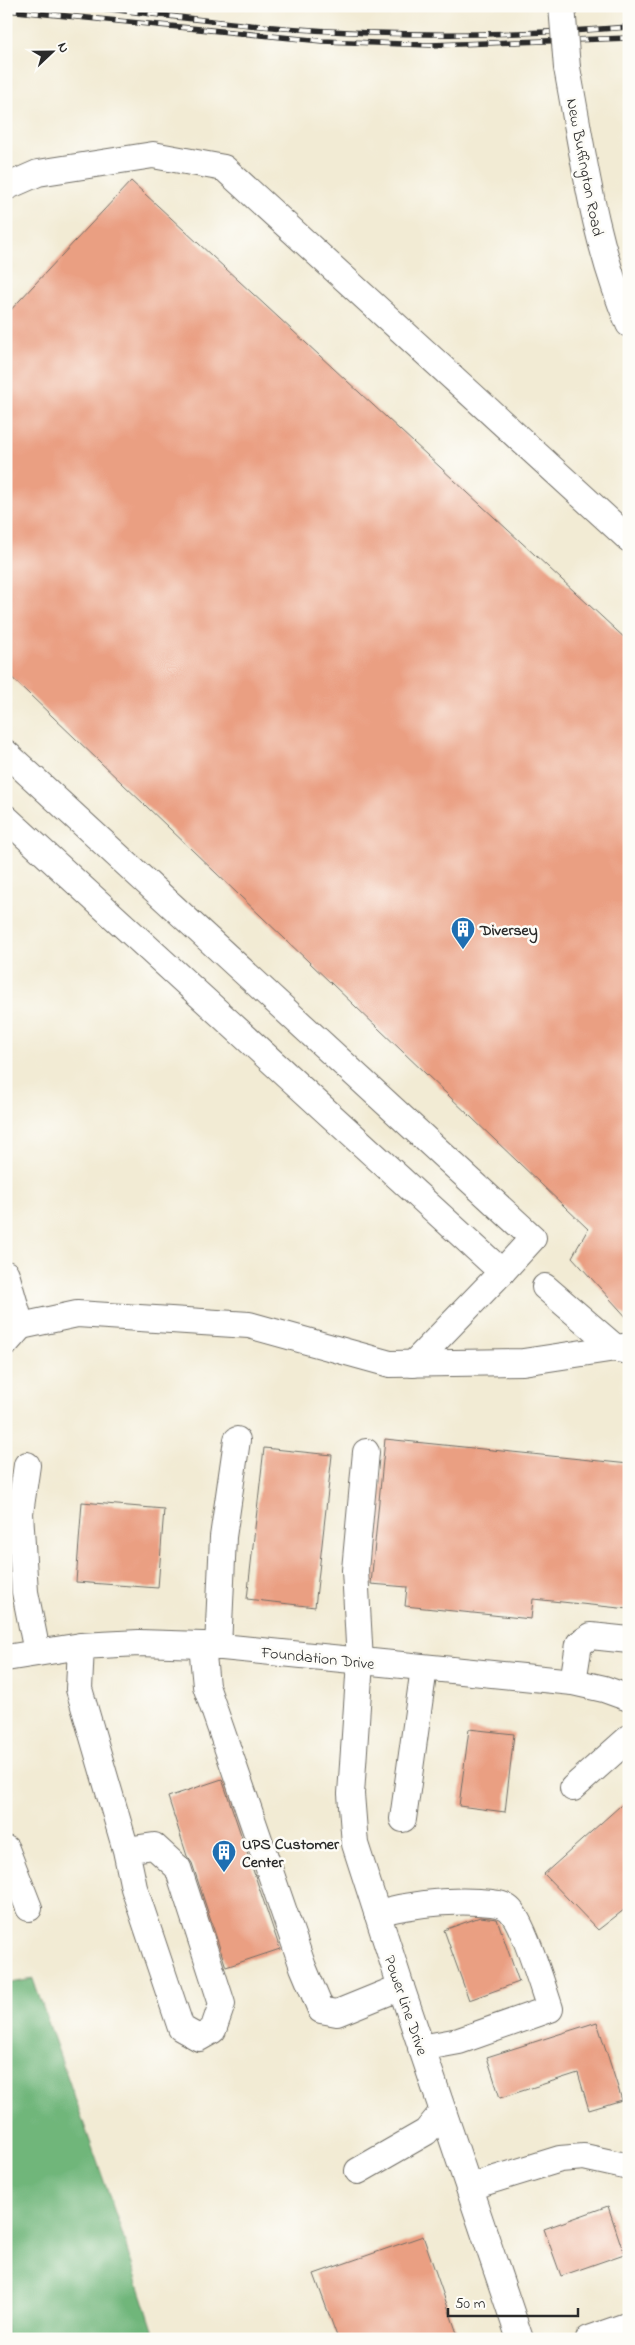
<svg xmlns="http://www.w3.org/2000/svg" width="635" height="2345" font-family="'Indie Flower',sans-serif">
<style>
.forest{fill:#70b67a;stroke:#4e7052}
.building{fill:#ea9f82}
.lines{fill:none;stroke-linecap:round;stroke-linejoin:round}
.minor-casing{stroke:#716e66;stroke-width:28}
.minor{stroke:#fff;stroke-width:26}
.rail-casing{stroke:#2b2b2b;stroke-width:5.5}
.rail{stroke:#fdfcf7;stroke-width:4;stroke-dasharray:11;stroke-linecap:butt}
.minor-bridge-casing{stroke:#716e66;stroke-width:28;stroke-linecap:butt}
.minor-bridge{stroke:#fff;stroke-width:26}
.labels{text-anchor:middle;stroke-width:5;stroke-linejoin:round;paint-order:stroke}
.street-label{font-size:16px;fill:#2b2b2b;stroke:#fdfcf7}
.poi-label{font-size:16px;font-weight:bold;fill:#2b2b2b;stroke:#fdfcf7;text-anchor:start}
</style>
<rect width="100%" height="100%" fill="#fdfcf7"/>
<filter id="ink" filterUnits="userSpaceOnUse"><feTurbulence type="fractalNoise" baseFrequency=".02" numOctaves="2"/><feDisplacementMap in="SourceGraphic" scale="10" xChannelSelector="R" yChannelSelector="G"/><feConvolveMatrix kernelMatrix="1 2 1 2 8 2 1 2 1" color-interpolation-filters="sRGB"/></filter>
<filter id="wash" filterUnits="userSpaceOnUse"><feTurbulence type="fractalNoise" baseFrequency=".0096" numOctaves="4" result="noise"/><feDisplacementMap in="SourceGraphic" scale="20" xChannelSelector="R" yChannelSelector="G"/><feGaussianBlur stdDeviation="1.12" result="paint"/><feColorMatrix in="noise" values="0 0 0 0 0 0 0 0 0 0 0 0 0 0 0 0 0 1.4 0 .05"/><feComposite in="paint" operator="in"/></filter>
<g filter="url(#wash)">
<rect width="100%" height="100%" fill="#f2ebd4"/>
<polygon class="forest" points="33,1979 118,2221 156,2339 6,2339 6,1984"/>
<g id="blocks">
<g class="building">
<polygon points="131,181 629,642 629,1320 572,1257 588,1229 6,672 6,315"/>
<polygon points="385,1439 629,1464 629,1609 533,1599 531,1619 405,1606 407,1587 371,1584"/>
<polygon points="264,1448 332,1455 315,1607 247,1599"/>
<polygon points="82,1502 164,1509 158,1588 76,1582"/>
<polygon points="469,1729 514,1734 505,1812 459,1806"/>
<polygon points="222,1779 280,1949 226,1967 192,1863 187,1856 168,1797"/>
<polygon points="629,1798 629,1906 598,1930 544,1874"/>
<polygon points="480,1917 497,1919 519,1982 469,2000 444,1930"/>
<polygon points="597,2022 622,2100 589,2110 578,2073 500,2098 487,2057"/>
<polygon points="608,2206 624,2254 561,2276 544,2229"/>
<polygon points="423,2236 459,2339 338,2339 314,2274"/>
</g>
</g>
</g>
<g filter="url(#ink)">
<use href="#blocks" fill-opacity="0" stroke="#716e66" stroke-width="1"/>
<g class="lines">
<defs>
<g id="minor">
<path d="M567 68C583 153 594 243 629 324"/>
<polyline points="6,187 38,173 153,155 224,168 629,539"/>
<polyline points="6,753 533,1238 502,1272"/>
<polyline points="6,818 502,1272 413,1364"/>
<polyline points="6,1274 21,1326 6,1343"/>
<polyline points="545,1287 617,1349 628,1351"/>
<polyline points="21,1326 77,1314 249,1325 390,1364 523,1362 629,1346"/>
<polyline points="366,1452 355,1570 360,1662 351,1794 355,1844 401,1987 520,2339"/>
<polyline points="27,1465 20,1513 25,1592 37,1652"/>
<polyline points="202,1645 206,1686 303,1967 321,2010 337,2013 401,1987"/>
<polyline points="81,1646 79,1689 126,1850 134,1888 181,2028 199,2038 213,2030 222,2004 178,1868 154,1846 126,1850"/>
<polyline points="218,1647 223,1537 237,1440"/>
<polyline points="6,1658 81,1646 139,1643 202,1645 573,1682 604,1689 629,1698"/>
<polyline points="573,1682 579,1644 591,1636 629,1640"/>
<polyline points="573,1788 629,1738"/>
<polyline points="403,1819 424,1668"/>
<polyline points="6,1849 29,1908"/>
<path d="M377 1913C412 1904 443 1900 479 1902 489 1903 501 1902 509 1909 523 1921 543 1988 550 2009L459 2041 421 2048"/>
<polyline points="358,2171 426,2132 443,2111"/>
<polyline points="469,2187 560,2159 584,2157 629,2167"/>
<polyline points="589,2339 629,2325"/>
</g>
</defs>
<use href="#minor" class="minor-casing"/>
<use href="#minor" class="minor"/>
<defs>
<g id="rail">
<path d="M83 6C150 13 217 23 284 28 399 37 514 36 629 27"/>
<polyline points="6,10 322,41 430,45 629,38"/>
</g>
</defs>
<use href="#rail" class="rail-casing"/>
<use href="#rail" class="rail"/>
<defs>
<polyline id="minor-bridge" points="562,6 567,68"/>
</defs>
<use href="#minor-bridge" class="minor-bridge-casing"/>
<use href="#minor-bridge" class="minor-bridge"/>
</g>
</g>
<defs>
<symbol id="building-pin" viewBox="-11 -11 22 30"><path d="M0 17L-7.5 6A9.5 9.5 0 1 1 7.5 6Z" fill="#1f6fb2" stroke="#fdfcf7"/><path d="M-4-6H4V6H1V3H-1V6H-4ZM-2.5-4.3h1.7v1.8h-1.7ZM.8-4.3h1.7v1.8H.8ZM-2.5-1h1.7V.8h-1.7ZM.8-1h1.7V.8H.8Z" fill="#fff"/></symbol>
</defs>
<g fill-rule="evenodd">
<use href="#building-pin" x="449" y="915" width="28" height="38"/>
<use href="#building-pin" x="210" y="1838" width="28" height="38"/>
</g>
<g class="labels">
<g class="street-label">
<text transform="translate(586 167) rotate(79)" y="6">New Buffington Road</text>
<text transform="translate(318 1657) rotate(6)" y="6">Foundation Drive</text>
<text transform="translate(407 2005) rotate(71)" y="6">Power Line Drive</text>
</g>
<g class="poi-label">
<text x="480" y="935">Diversey</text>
<text x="242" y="1849">UPS Customer<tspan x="242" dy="18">Center</tspan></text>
</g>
</g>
<rect width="635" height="2345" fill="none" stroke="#fdfcf7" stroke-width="25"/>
<g transform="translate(52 52) rotate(68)" stroke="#fdfcf7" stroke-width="4" paint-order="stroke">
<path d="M0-4L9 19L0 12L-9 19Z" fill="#2b2b2b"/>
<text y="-8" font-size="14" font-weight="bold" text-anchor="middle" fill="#2b2b2b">N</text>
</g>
<path d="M448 2308v8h130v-8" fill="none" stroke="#2b2b2b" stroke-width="2.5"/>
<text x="455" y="2308" font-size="15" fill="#2b2b2b" stroke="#fdfcf7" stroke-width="4" paint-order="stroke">50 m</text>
</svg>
